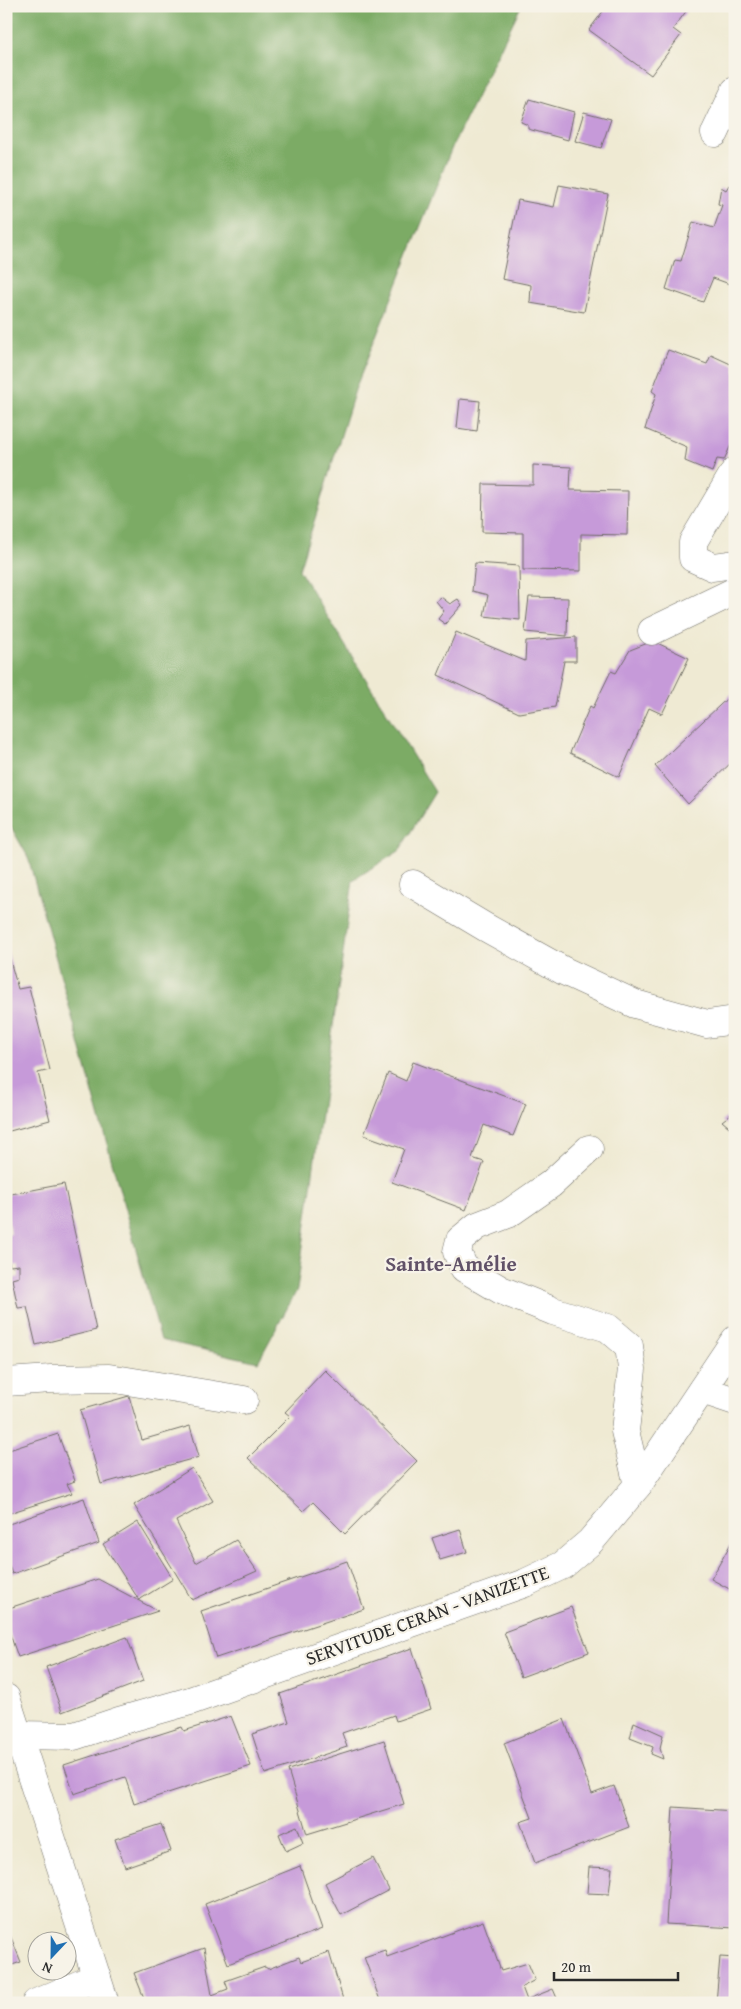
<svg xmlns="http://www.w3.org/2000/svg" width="741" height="2009" font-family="'Gentium Book Plus',serif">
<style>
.forest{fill:#7cab65;stroke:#546b48}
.building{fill:#c69ad9}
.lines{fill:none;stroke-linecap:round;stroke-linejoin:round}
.minor-casing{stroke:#706e66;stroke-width:29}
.minor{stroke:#fff;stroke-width:28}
.labels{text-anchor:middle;stroke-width:4.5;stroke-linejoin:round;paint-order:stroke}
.street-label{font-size:19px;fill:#2b2b2b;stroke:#f7f3e8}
.quarter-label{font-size:21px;font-weight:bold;fill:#615268;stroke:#f7f3e8}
</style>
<rect width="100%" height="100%" fill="#f7f3e8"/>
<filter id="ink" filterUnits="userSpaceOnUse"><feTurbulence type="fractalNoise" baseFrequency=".02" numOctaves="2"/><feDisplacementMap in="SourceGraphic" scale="10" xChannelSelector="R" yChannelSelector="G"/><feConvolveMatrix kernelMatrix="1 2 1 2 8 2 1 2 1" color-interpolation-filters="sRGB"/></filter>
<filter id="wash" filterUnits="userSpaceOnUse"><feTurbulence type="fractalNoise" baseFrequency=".0096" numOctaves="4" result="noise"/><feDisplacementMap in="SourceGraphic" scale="20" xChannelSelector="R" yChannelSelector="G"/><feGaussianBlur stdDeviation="1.12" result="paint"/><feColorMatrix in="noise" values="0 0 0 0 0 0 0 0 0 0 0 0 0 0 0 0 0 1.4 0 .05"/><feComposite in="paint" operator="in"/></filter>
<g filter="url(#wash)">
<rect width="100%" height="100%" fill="#efead3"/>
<polygon class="forest" points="6,6 521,6 453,145 356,387 299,570 435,792 399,851 353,880 297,1290 258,1362 161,1340 28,857 6,818"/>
<g id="blocks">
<g class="building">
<polygon points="607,6 690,6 673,29 681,35 651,75 589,30"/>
<polygon points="529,99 574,112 568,140 528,129 528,125 521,122"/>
<polygon points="584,112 611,119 601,148 575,141"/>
<polygon points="559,185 608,194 584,312 530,303 531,285 502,279 518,200 554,207"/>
<polygon points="729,185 735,187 735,286 713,278 703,302 666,289 675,260 681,261 693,222 714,228 722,205 718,204 721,187 726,190"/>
<polygon points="668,350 707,364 711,355 735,366 735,436 724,460 717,459 712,472 685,461 687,447 645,429 656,394 652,391"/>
<polygon points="460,399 480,401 477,431 457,428"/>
<polygon points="533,465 571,467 570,490 628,491 627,535 581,534 581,571 523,570 523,533 482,532 483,484 533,485"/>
<polygon points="475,563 519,566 520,620 484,616 488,595 472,591"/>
<polygon points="441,597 450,604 458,599 462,605 445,624 438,619 444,611 436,601"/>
<polygon points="529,597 568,598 567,636 525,632"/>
<polygon points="456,632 525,661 526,641 576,637 576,661 564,661 555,707 519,713 438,675"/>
<polygon points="653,641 689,658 662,714 649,708 619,777 570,753 590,706 593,708 611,671 616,673 630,650"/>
<polygon points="735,691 735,759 688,804 655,766"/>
<polygon points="6,946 18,989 29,987 50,1070 38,1073 50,1120 6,1132"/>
<polygon points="413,1062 526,1104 513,1136 484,1125 472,1158 484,1162 466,1210 392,1182 404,1149 364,1135 388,1073 406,1081"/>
<polygon points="735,1111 735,1132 722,1121"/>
<polygon points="64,1184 96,1330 36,1345 27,1307 18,1308 12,1279 19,1277 19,1265 10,1266 6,1253 6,1235 11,1234 6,1208 6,1195"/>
<polygon points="325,1370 417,1461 345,1534 313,1502 303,1511 248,1458 290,1416 285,1412"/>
<polygon points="129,1396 142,1440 190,1426 199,1457 101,1484 80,1410"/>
<polygon points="58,1434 75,1481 67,1484 72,1493 6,1514 6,1451"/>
<polygon points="192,1468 213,1501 176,1521 196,1563 236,1540 257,1571 192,1600 134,1505"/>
<polygon points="84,1498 99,1543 12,1574 6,1558 6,1525"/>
<polygon points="138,1522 173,1579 139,1600 103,1544"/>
<polygon points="460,1529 467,1552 440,1560 432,1538"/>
<polygon points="735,1536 735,1592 711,1579"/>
<polygon points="347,1561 364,1609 216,1658 201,1611"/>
<polygon points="98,1579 158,1611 18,1657 6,1623 6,1609"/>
<polygon points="571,1607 589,1652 521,1677 504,1632"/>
<polygon points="127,1637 143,1681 62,1712 46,1667"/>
<polygon points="412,1648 431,1709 396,1721 394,1715 342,1733 347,1747 265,1774 252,1734 289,1722 280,1694"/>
<polygon points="231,1716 251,1766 134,1804 125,1777 74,1794 64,1765 182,1727 184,1731"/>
<polygon points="564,1719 592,1794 614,1786 629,1827 535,1863 520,1822 532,1818 504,1743"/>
<polygon points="634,1722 663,1735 660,1748 663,1759 651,1754 653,1747 630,1738"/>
<polygon points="384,1740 404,1804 307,1834 288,1770"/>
<polygon points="673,1807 735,1811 735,1928 666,1924"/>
<polygon points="161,1824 171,1851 125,1867 115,1839"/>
<polygon points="297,1826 303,1843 286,1851 279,1834"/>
<polygon points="373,1858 389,1890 341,1915 325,1883"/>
<polygon points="300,1866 322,1929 228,1964 205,1904"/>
<polygon points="589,1867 612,1868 609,1894 587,1893"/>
<polygon points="483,1921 501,1971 528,1963 535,1980 522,1987 528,2003 381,2003 364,1957 385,1950 387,1957"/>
<polygon points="8,1930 21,1962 6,1967 6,1931"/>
<polygon points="204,1948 212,1995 228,1989 225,1981 265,1967 268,1969 299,1957 301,1962 329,1952 344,2003 146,2003 134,1973"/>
<polygon points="720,1957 735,1958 735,2003 716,2003"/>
<polygon points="553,1989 559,2003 530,2003 528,1999"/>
</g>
</g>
</g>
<g filter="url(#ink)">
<use href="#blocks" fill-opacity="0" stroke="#706e66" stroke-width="1"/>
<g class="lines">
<defs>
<g id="minor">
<polyline points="715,133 735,91"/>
<polyline points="735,471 693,542 693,558 713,567 735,564"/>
<polyline points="652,631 735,591"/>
<polyline points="413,884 485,927 564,971 635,1004 707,1024 735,1020"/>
<polyline points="589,1149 551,1184 508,1214 477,1226 460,1240 457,1252 464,1268 501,1290 553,1311 608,1328 629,1346 632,1369 625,1431 638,1485"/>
<polyline points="6,1382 51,1379 109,1378 244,1400"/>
<polyline points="702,1390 735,1401"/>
<polyline points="6,1698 105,2003"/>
<polyline points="18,1735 74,1736 119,1721 190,1701 525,1583 563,1565 590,1542 638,1485 735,1340"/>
<polyline points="36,2003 97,1977"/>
</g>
</defs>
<use href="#minor" class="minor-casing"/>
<use href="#minor" class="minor"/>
</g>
</g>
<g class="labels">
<g class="street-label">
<text transform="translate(427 1615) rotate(-20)" y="7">SERVITUDE CERAN - VANIZETTE</text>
</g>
<g class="quarter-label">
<text x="451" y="1271">Sainte-Amélie</text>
</g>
</g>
<rect width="741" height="2009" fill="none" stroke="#f7f3e8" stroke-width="25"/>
<g transform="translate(52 1956) rotate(202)"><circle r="24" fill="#f7f3e8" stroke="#a5a39c"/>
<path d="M0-4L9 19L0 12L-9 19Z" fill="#1f6fb2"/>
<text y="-8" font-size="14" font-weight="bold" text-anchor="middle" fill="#2b2b2b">N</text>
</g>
<path d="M554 1972v8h124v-8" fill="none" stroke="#2b2b2b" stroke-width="2.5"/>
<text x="561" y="1972" font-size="15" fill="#2b2b2b" stroke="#f7f3e8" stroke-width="4" paint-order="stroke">20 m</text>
</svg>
